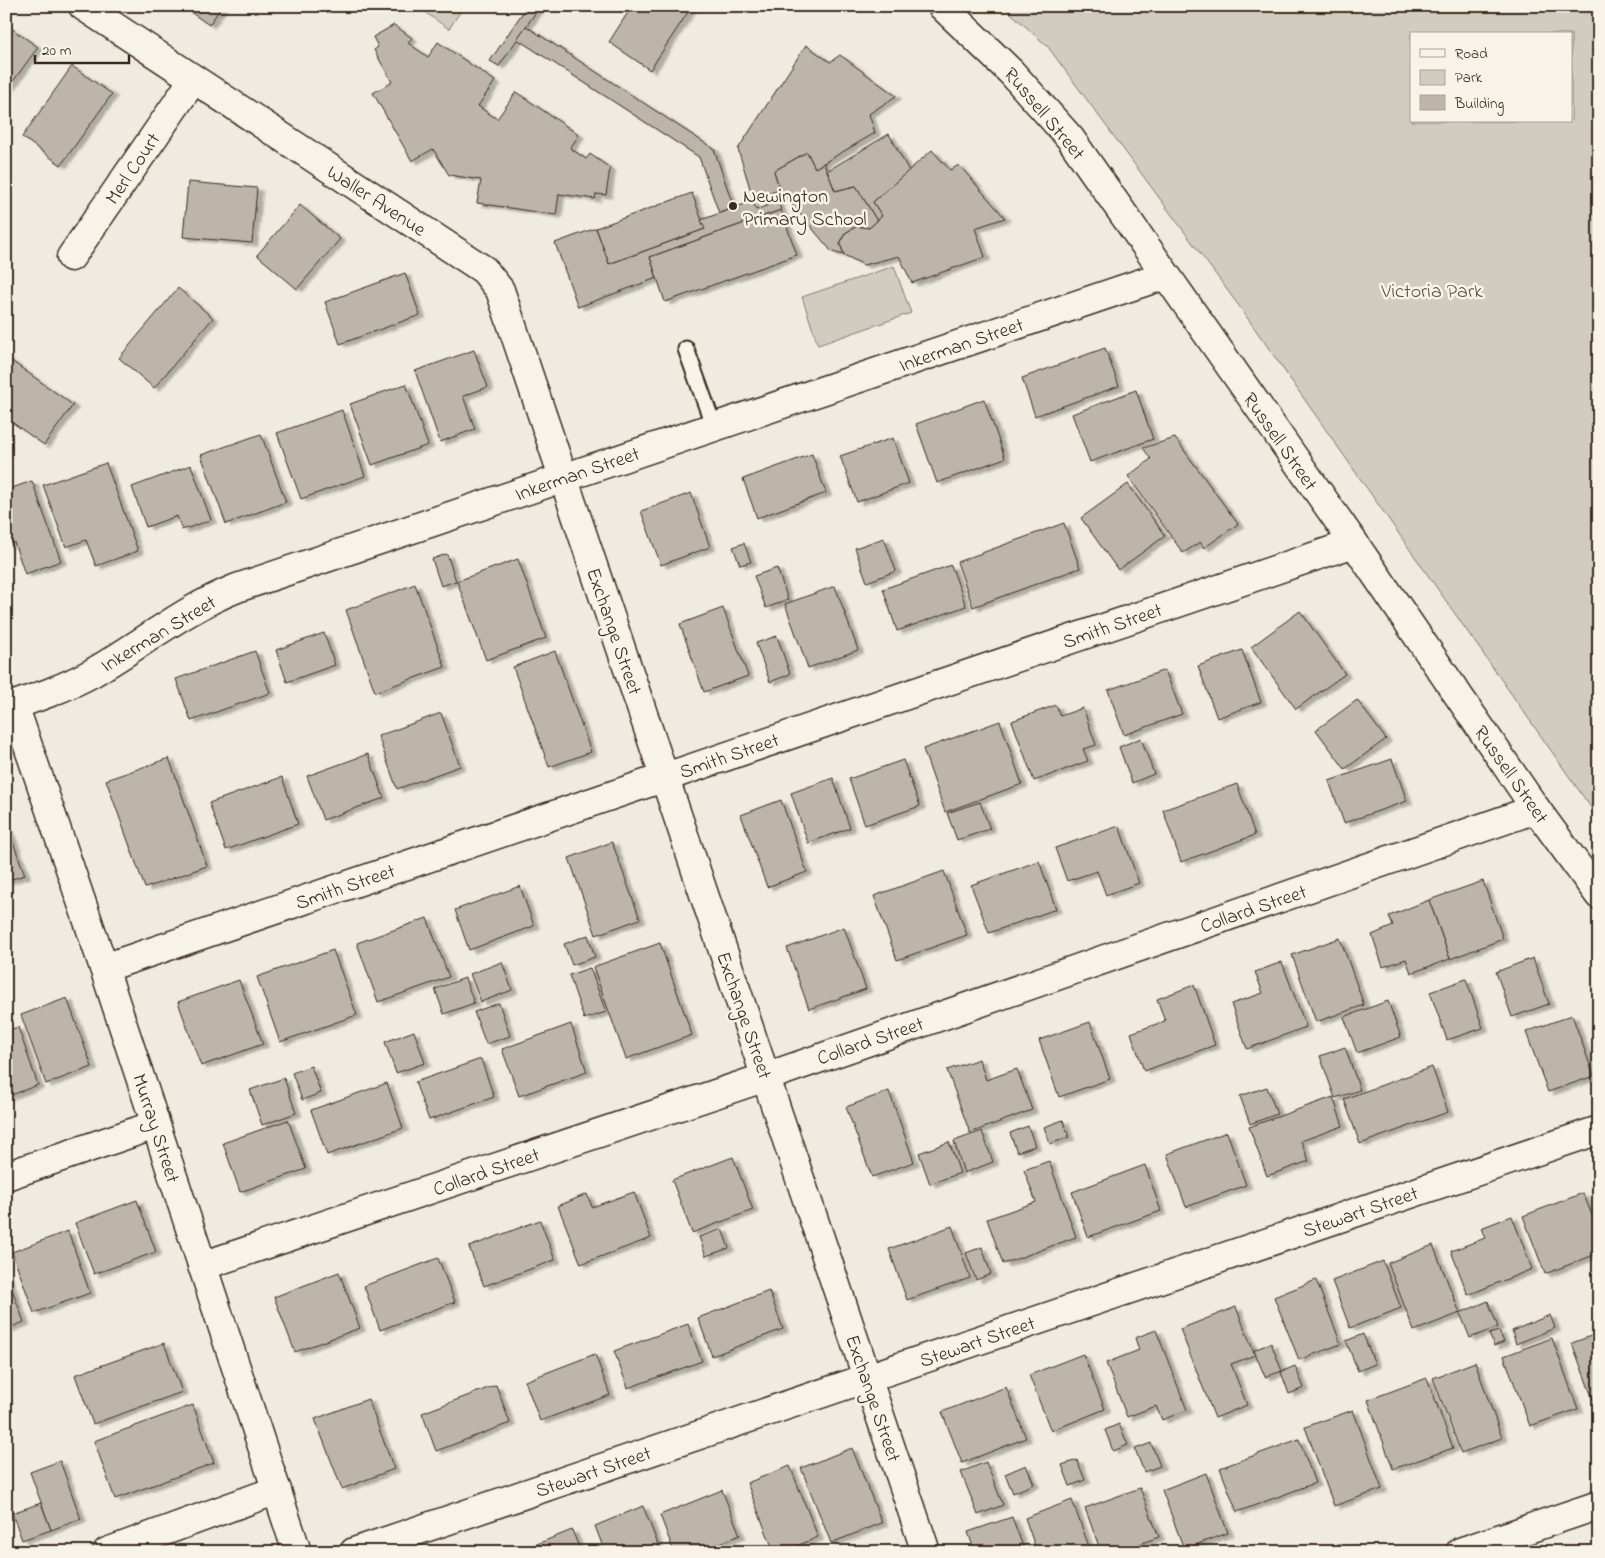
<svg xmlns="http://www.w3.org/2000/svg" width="1605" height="1558" font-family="'Indie Flower',sans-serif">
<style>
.park{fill:#d1cbc0;stroke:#867a6f;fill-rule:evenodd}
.building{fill:#bdb5aa;stroke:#3b2a1e;filter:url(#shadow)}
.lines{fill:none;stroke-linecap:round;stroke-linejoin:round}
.service-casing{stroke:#3b2a1e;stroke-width:19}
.minor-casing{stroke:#3b2a1e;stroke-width:31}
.tertiary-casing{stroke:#3b2a1e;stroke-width:31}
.secondary-casing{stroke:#3b2a1e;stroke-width:31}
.service{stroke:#f7f3e8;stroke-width:15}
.minor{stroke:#f7f3e8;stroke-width:28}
.tertiary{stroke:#f7f3e8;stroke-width:28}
.secondary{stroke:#f7f3e8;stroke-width:28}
.poi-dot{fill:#3b2a1e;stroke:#f7f3e8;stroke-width:2}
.labels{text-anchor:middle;stroke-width:5;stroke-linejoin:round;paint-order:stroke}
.street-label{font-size:20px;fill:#3b2a1e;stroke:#f7f3e8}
.poi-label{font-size:20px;fill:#3b2a1e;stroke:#f7f3e8;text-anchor:start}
.park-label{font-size:20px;fill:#605246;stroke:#f7f3e8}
</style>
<defs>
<filter id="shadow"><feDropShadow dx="5.5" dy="3" stdDeviation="1" flood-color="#0004"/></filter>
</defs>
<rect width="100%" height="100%" fill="#efebe0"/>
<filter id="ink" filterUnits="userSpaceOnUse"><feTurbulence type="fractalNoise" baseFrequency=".02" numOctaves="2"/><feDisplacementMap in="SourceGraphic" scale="10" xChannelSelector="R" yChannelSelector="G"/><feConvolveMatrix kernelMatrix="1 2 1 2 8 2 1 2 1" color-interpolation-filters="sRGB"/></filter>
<g filter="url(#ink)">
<g class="park">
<polygon points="416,6 464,6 449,29"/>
<path d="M1003 6H1599V819L1239 306 1048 47ZM1411 34H1571V121H1411Z"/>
<polygon points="894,266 911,313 818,345 802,297"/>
</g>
<g class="building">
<polygon points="182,6 222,6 209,25"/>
<polygon points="527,6 540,6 499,66 490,61"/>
<polygon points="632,6 692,6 650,70 609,42"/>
<polygon points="6,25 38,47 6,91"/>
<polygon points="394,25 412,38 408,43 428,57 438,42 495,81 478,106 497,119 516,92 579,135 570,148 586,159 590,154 610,168 606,195 596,194 595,199 559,194 556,215 477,203 481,180 449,175 433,149 412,161 373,93 392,82 374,50 378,47 373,37"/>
<polygon points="526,26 714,149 734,208 719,213 699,157 517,39"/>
<polygon points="806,45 830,62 840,55 896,96 869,114 875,133 815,168 807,152 774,171 780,190 753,198 738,149"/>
<polygon points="72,66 112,94 61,165 22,137"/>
<polygon points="889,134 909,171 873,202 882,216 877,221 856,186 835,191 827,171"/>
<polygon points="932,150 950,170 959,165 1005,218 975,228 985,257 912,283 899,256 864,265 844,255 840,244 845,233 857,226 869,228 882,216 873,202"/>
<polygon points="807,152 815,168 824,163 835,191 856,186 877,221 869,228 857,226 845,233 840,244 844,255 832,252 780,190 774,171"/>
<polygon points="188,182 257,188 252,243 183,237"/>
<polygon points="692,193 705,229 609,264 596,228"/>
<polygon points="753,201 756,210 778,201 781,210 650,257 657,278 578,307 555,243 596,228 609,264 705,229 701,220"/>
<polygon points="300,205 340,239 297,289 257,255"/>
<polygon points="781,210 797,255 665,302 650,257"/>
<polygon points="405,273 420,315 340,344 325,302"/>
<polygon points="178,288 213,318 154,388 119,358"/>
<polygon points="1105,348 1119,386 1035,416 1022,378"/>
<polygon points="474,350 488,387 463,396 475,429 440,442 415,371"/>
<polygon points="6,357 73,405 44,445 6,418"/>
<polygon points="406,384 428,445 372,465 350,404"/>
<polygon points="1136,390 1153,439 1090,462 1072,414"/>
<polygon points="984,399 1005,458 937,483 916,424"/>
<polygon points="342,410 365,476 301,499 277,433"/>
<polygon points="261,434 286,502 226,524 201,455"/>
<polygon points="893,438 909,483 857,502 840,456"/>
<polygon points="1175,438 1238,524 1204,548 1200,542 1183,553 1128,476 1151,459 1143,448"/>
<polygon points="812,454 826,493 757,518 743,479"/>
<polygon points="106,463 138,551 96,566 86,540 66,547 43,485"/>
<polygon points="191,465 211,520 182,530 177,516 146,527 132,487"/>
<polygon points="32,481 61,561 25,574 14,542 6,545 6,490"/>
<polygon points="1128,484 1165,536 1118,570 1081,518"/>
<polygon points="691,493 710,547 661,565 641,511"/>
<polygon points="1064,523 1080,568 973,607 957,562"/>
<polygon points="884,538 896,571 867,582 855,548"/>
<polygon points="744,543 751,562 740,565 733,547"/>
<polygon points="447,554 456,581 441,586 432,559"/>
<polygon points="518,559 546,638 486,660 457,581"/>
<polygon points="951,565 966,606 897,631 883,589"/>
<polygon points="777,568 788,600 766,608 754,576"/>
<polygon points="415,584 445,667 375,692 346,610"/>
<polygon points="835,586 858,650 808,668 785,604"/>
<polygon points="723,608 748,676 704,692 680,624"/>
<polygon points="1300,611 1345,674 1296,709 1251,647"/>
<polygon points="324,633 335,665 287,682 276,650"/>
<polygon points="777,636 790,674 770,682 756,643"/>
<polygon points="1242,650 1261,702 1217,718 1198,666"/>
<polygon points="255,651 270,693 191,721 176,679"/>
<polygon points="555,651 591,752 549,767 513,667"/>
<polygon points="1165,670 1182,714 1124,735 1108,690"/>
<polygon points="1357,700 1386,739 1345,769 1316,730"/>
<polygon points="1056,705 1060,716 1083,708 1096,745 1083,749 1088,761 1034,781 1012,721"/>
<polygon points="441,713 460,766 397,789 378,736"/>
<polygon points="1000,721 1022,784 945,812 923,749"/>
<polygon points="1141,738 1154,774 1132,783 1119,747"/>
<polygon points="368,754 384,798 323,820 307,776"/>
<polygon points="169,758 207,866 145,888 106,780"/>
<polygon points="1392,759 1407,801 1344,823 1329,781"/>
<polygon points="903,760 920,806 865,825 849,779"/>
<polygon points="282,777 298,824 226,850 209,803"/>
<polygon points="833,778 850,828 808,843 791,793"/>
<polygon points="1237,784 1255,835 1181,862 1163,810"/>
<polygon points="781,800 807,872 767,887 741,815"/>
<polygon points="980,802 990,829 957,840 947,813"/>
<polygon points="6,823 25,875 6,881"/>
<polygon points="1119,826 1139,883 1106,895 1097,871 1067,881 1055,848"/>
<polygon points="612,842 640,919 596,935 569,858"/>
<polygon points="1039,861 1056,909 989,933 971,885"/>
<polygon points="944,871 967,935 897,960 874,896"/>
<polygon points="1483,881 1503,939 1450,959 1429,900"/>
<polygon points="520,886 534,926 469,950 455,910"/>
<polygon points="1429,900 1450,959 1411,973 1406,959 1383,967 1372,935 1393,926 1389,916"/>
<polygon points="427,918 449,977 378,1002 357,943"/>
<polygon points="844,927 866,989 809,1009 787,948"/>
<polygon points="588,935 595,957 572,965 564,944"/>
<polygon points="1340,938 1364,1005 1316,1022 1292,955"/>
<polygon points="660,943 692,1035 626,1059 593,967"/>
<polygon points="333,950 357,1015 280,1042 257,977"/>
<polygon points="1533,958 1549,1004 1512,1017 1496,972"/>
<polygon points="502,962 512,990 481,1002 470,974"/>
<polygon points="1282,962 1306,1027 1247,1049 1231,1004 1263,993 1255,972"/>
<polygon points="590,968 606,1012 584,1019 569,975"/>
<polygon points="465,978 474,1003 444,1014 435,989"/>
<polygon points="1466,979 1483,1028 1447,1040 1430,992"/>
<polygon points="239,980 263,1044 201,1066 178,1002"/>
<polygon points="1194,985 1215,1045 1144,1071 1131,1033 1165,1021 1157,999"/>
<polygon points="67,998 92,1067 46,1084 21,1015"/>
<polygon points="1388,1001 1401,1037 1357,1053 1344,1017"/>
<polygon points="499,1003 510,1036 486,1044 474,1012"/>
<polygon points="1572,1015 1594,1076 1548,1092 1526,1032"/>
<polygon points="1090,1022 1110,1079 1059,1097 1039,1040"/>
<polygon points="571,1024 587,1072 519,1096 502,1049"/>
<polygon points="18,1027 38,1085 6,1097 6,1031"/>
<polygon points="414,1031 425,1063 396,1073 385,1042"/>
<polygon points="1345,1047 1360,1090 1335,1098 1320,1056"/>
<polygon points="481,1059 494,1097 429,1120 415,1082"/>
<polygon points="979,1059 986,1080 1017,1069 1032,1110 970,1133 947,1070"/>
<polygon points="311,1066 321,1093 302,1100 292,1073"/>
<polygon points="1432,1067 1448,1112 1360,1144 1344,1099"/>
<polygon points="284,1078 296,1113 262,1125 250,1090"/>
<polygon points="387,1083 403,1128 327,1155 311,1110"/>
<polygon points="1267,1087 1277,1114 1250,1124 1240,1096"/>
<polygon points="889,1091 914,1162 872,1177 846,1107"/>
<polygon points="1333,1097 1343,1126 1301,1141 1309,1161 1267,1176 1249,1127"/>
<polygon points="288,1120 306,1169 240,1192 223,1143"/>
<polygon points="1063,1120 1069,1137 1050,1144 1044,1127"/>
<polygon points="1028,1126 1035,1146 1017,1152 1010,1133"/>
<polygon points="982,1131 993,1162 964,1173 954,1141"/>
<polygon points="1227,1132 1246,1185 1186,1207 1167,1154"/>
<polygon points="949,1142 960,1173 930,1184 919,1153"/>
<polygon points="733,1157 753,1210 692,1233 672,1180"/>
<polygon points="1049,1161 1076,1237 1003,1264 987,1219 1036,1202 1024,1170"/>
<polygon points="1145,1165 1161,1211 1088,1237 1072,1192"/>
<polygon points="634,1192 651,1238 581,1264 558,1206 587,1194 592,1207"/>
<polygon points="1583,1193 1599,1232 1599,1253 1545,1274 1523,1216"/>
<polygon points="137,1200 156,1252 94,1274 75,1223"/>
<polygon points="1512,1216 1532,1269 1468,1295 1451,1251 1485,1238 1481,1228"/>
<polygon points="540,1220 555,1260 484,1286 469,1247"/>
<polygon points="952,1226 970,1278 907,1300 889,1249"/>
<polygon points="722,1229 729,1248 706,1256 699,1237"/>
<polygon points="68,1231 90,1293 34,1313 12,1252"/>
<polygon points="1433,1245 1460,1313 1414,1331 1388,1263"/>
<polygon points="982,1247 991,1274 976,1280 966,1253"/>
<polygon points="438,1258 455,1302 380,1330 364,1286"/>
<polygon points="1383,1261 1401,1308 1350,1328 1332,1281"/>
<polygon points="339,1272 360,1328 295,1352 274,1297"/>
<polygon points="6,1273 24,1322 6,1329"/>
<polygon points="1316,1280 1341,1344 1299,1360 1274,1297"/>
<polygon points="769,1291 783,1329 712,1356 698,1318"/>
<polygon points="1488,1301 1498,1327 1470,1338 1460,1313"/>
<polygon points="1236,1307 1255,1355 1231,1364 1247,1405 1215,1418 1180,1329"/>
<polygon points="1550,1315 1555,1328 1516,1344 1512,1331"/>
<polygon points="688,1324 702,1361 628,1388 614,1351"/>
<polygon points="1156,1330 1187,1410 1162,1420 1156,1406 1127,1417 1106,1363 1139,1350 1135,1338"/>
<polygon points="1499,1331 1504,1342 1494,1346 1489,1334"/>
<polygon points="1599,1333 1599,1413 1598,1413 1572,1343"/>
<polygon points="1363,1334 1375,1364 1358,1371 1346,1341"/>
<polygon points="1552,1338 1578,1409 1530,1426 1504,1356"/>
<polygon points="164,1343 182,1392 93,1424 75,1375"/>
<polygon points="1271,1343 1282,1371 1265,1377 1254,1350"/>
<polygon points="595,1354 610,1395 540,1421 525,1381"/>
<polygon points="1083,1354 1105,1409 1051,1431 1029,1375"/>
<polygon points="1475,1362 1502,1438 1461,1453 1433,1378"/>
<polygon points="1295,1366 1304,1388 1289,1394 1281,1372"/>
<polygon points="1427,1378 1453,1448 1393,1469 1368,1400"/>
<polygon points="496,1385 510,1423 436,1451 422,1413"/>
<polygon points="1006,1387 1026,1438 962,1463 942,1412"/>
<polygon points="368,1399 394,1469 342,1489 315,1419"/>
<polygon points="193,1405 214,1463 115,1499 94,1441"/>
<polygon points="1353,1410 1382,1489 1334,1506 1305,1427"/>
<polygon points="1119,1424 1128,1445 1113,1451 1105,1430"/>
<polygon points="1299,1439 1315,1483 1237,1512 1220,1468"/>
<polygon points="1151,1443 1160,1466 1144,1472 1135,1449"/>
<polygon points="852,1448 882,1523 831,1543 801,1468"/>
<polygon points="1077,1460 1085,1480 1070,1486 1062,1465"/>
<polygon points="60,1461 81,1519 51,1530 30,1472"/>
<polygon points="986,1462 1003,1505 978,1515 961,1472"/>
<polygon points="1026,1465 1034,1484 1013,1493 1005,1474"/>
<polygon points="790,1466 818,1537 783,1552 774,1552 747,1483"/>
<polygon points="1206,1473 1228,1533 1184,1549 1162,1490"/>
<polygon points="1140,1488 1159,1537 1117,1552 1101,1552 1085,1508"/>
<polygon points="722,1490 740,1535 698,1552 674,1552 660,1515"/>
<polygon points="1072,1500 1091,1552 1037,1552 1025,1518"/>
<polygon points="41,1503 51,1530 22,1540 12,1513"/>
<polygon points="643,1506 661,1552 605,1552 595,1526"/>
<polygon points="1012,1517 1025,1552 975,1552 968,1532"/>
<polygon points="572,1530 581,1552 517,1552"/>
</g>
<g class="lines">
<defs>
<polyline id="service" points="686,349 714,427"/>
<g id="minor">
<polyline points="83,6 484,270 500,290 926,1552"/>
<polyline points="71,257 193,80"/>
<polyline points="14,705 104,968 297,1552"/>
<path d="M6 708C35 698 65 688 92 673 141 645 184 609 237 588L1165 275"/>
<polyline points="104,968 1354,543"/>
<polyline points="6,1176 155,1125"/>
<polyline points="202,1266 766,1077 1536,809"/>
<polyline points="107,1552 277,1490"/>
<polyline points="354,1552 1599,1130"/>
</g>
<polyline id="tertiary" points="942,6 1011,72 1070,138 1354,543 1536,809 1599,895"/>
<polyline id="secondary" points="1460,1552 1599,1505"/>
</defs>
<use href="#service" class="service-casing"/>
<use href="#minor" class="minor-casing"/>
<use href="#tertiary" class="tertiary-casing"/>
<use href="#secondary" class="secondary-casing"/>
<use href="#service" class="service"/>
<use href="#minor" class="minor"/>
<use href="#tertiary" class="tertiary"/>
<use href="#secondary" class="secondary"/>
</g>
</g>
<circle class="poi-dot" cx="733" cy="206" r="5"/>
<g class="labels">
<g class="street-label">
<text transform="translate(1045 113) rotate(50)" y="7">Russell Street</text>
<text transform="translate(132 168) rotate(-56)" y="7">Merl Court</text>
<text transform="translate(377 200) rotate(33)" y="7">Waller Avenue</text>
<text transform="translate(961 344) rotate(-19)" y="7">Inkerman Street</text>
<text transform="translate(1281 441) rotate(55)" y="7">Russell Street</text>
<text transform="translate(577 473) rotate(-19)" y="7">Inkerman Street</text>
<text transform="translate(1112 625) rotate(-19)" y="7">Smith Street</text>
<text transform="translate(615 631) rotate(71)" y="7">Exchange Street</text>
<text transform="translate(158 633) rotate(-31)" y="7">Inkerman Street</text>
<text transform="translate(729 755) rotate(-19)" y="7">Smith Street</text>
<text transform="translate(1512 774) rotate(55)" y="7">Russell Street</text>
<text transform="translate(345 886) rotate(-19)" y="7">Smith Street</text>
<text transform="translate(1253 908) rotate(-19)" y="7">Collard Street</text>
<text transform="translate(745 1015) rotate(71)" y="7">Exchange Street</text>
<text transform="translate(870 1040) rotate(-19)" y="7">Collard Street</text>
<text transform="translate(157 1128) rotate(72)" y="7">Murray Street</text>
<text transform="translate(486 1171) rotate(-19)" y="7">Collard Street</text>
<text transform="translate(1360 1211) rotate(-19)" y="7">Stewart Street</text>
<text transform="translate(977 1341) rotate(-19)" y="7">Stewart Street</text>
<text transform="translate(874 1398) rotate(71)" y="7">Exchange Street</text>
<text transform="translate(593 1471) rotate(-19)" y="7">Stewart Street</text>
</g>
<g class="poi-label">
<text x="743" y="202">Newington<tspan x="743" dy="23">Primary School</tspan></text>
</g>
<g class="park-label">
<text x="1432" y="297">Victoria Park</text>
</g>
</g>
<rect width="1605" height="1558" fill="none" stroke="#f7f3e8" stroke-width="25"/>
<rect x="12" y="12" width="1580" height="1533" fill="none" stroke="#3b2a1e" stroke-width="2" filter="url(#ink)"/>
<rect x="1410" y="32" width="162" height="90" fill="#f7f3e8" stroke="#aca397"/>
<rect x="1420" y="49" width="25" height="8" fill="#f7f3e8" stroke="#aca397"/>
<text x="1455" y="58" font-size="15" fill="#3b2a1e">Road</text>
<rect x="1420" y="70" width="25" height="15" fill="#d1cbc0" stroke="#aca397"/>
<text x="1455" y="82" font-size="15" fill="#3b2a1e">Park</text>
<rect x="1420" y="95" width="25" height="15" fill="#bdb5aa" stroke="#aca397"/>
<text x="1455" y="108" font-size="15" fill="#3b2a1e">Building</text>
<path d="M35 55v8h94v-8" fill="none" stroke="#3b2a1e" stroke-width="2.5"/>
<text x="42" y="55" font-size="15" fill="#3b2a1e" stroke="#f7f3e8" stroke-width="4" paint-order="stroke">20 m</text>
</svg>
